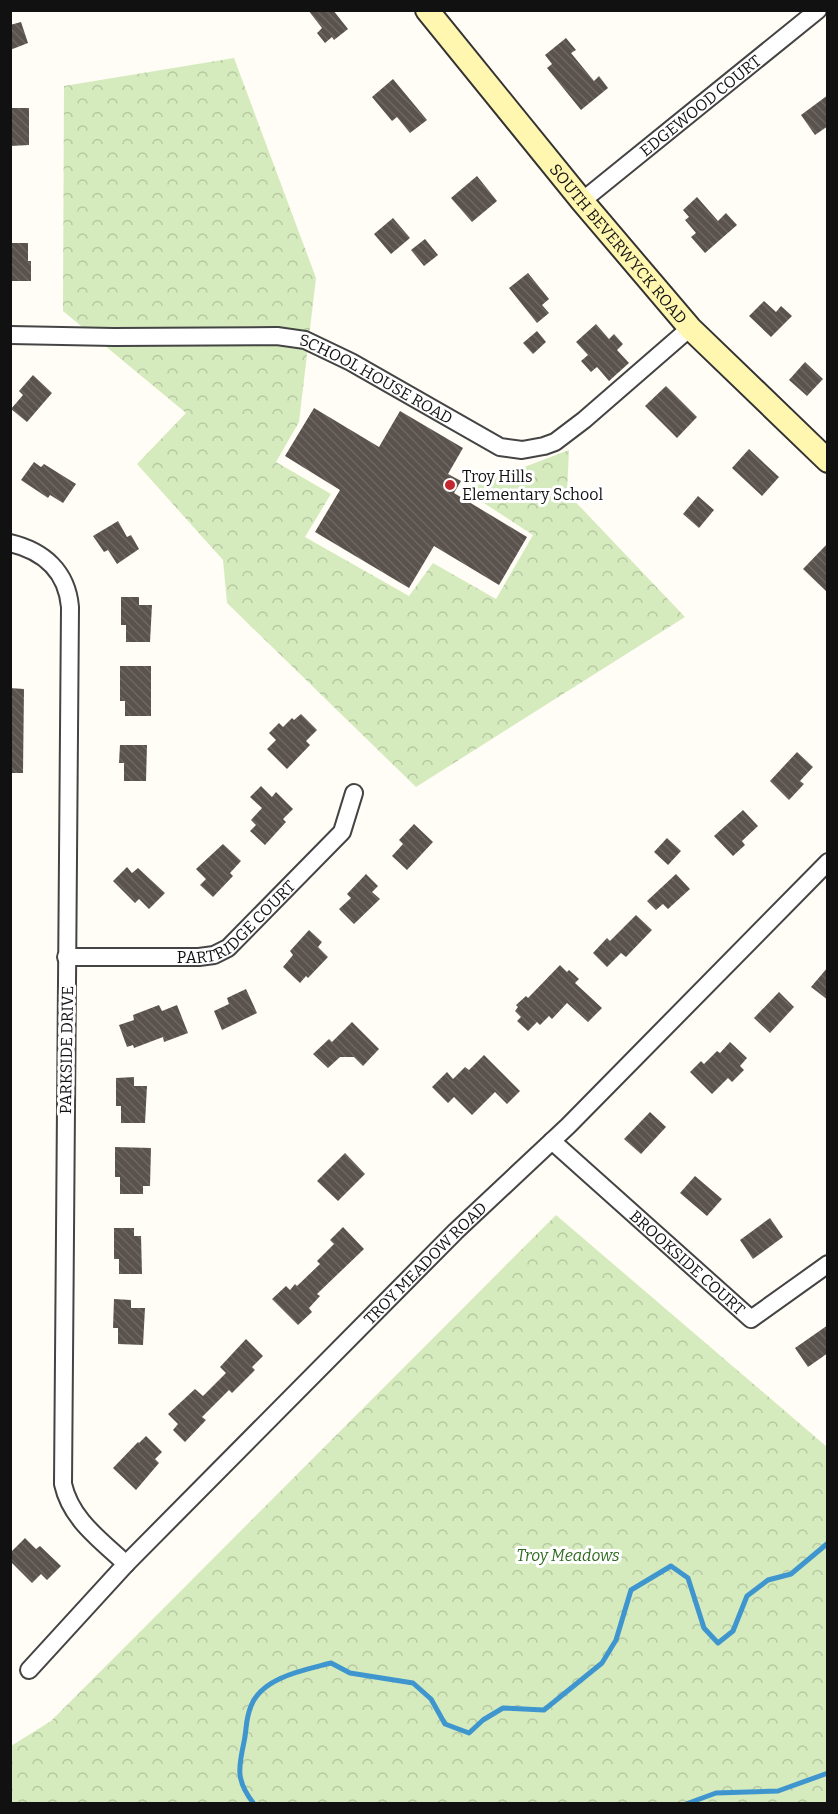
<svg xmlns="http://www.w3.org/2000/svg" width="838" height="1814" font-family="Bitter,serif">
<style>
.park{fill:url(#park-crowns)}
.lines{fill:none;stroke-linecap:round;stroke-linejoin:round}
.stream{stroke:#3f96cf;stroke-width:5}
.building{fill:url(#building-back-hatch)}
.street-casing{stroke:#444;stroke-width:20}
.secondary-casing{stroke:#333;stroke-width:26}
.street{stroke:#fff;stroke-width:16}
.secondary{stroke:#fff6b0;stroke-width:22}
.poi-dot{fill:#c4262e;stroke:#fff;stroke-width:2}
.labels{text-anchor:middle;stroke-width:6;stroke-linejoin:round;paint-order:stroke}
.street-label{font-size:16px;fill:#111;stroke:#fff}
.poi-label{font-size:16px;fill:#111;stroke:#fff;text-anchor:start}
.park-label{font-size:16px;font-style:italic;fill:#2f6b1f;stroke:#fff}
</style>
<defs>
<pattern id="park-crowns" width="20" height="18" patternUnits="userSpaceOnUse" patternTransform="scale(1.5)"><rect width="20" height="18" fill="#d5ebbd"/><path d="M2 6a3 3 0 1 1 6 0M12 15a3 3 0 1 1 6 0" fill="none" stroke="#b6c8a1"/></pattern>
<pattern id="building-back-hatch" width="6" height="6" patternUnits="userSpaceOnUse" patternTransform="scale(1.5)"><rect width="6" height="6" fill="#5a524d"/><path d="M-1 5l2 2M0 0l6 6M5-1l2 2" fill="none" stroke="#6d6662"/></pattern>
</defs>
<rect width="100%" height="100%" fill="#fffdf5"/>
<g class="park">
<polygon points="234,58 316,278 299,422 276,462 331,494 305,537 409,596 433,563 496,599 533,535 464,490 569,450 567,493 685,617 416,787 227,603 223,560 137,464 186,413 63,311 64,86"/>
<polygon points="556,1215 827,1447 827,1803 11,1803 11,1746 51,1721"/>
</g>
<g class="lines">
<g class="stream">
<path d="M254 1804C236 1781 238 1769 244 1742 247 1729 245 1721 251 1706 262 1677 305 1670 331 1663L350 1673 413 1683 431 1699 445 1724 469 1733 483 1720 503 1708 544 1710 602 1663 616 1640 631 1590 671 1566 688 1578 704 1628 718 1643 733 1631 747 1596 768 1580 791 1574 828 1543"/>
<polyline points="686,1804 716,1793 778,1791 828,1773"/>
</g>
</g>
<g class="building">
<polygon points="308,10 333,10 348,29 334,40 332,37 325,43 317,33 322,28"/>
<polygon points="21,22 28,43 10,50 10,25"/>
<polygon points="566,38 576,50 571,53 594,81 599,76 608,88 581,110 547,68 552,64 545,55"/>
<polygon points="393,79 427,120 410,133 397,117 392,121 372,97"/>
<polygon points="828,95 828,126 815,135 801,115"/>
<polygon points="10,108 29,108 29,145 10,146"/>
<polygon points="477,176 497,201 472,222 451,198"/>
<polygon points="697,197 718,221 726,213 737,225 705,253 691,237 696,233 685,220 689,217 683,210"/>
<polygon points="393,218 410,238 391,254 374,234"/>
<polygon points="425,239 438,255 424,266 411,250"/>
<polygon points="10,243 28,243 28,261 31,261 31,281 10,281"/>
<polygon points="528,273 549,299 542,305 549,313 537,323 509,288"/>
<polygon points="764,301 776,312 781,306 792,316 771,337 749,316"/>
<polygon points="596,324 609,339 614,334 623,344 617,350 629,363 609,381 597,367 591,372 581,361 588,355 576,342"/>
<polygon points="537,331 546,342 533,354 523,343"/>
<polygon points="805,362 823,379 807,396 789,380"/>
<polygon points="33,375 52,393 27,422 11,409 23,395 19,391"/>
<polygon points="666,386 697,417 677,438 645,406"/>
<polygon points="314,408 379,447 400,411 463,448 448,474 461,481 454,493 527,537 499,585 434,546 409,588 315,532 340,490 285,456"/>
<polygon points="749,449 779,477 762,496 732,468"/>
<polygon points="34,462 41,467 44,464 76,484 63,503 50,495 48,498 21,480"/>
<polygon points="698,496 714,510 699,528 683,514"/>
<polygon points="118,521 127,537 131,535 139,549 117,564 108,550 104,552 93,536"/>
<polygon points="828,543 828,593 803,569"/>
<polygon points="121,597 139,597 139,605 152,605 150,642 126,642 126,625 121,625"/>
<polygon points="120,666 151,666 151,716 125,716 125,701 120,701"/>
<polygon points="10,688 24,689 23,773 10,773"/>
<polygon points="301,714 317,730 306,741 310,745 287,769 267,749 276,740 269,733 279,723 283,727 292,718 294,720"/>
<polygon points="120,745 147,745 146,781 124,781 124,763 119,763"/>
<polygon points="797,752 813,767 800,781 804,784 789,800 770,781"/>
<polygon points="261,786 272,797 276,792 293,809 283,819 286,822 265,845 250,831 256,825 251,820 262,808 250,797"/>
<polygon points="743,810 758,826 742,841 745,845 733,856 714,836"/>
<polygon points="414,824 433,842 407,870 392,856 403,844 399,840"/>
<polygon points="667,838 681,851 668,865 654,852"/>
<polygon points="223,844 241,861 230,873 233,876 213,897 200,885 206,879 196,869"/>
<polygon points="127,867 132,873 138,868 165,893 149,909 139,899 135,903 113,881"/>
<polygon points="366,874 378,886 372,892 380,899 354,924 339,909 351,898 347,894"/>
<polygon points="676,874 690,889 668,909 663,904 656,910 647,901"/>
<polygon points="636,915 652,930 626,957 621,953 607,967 593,953 607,938 610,941"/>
<polygon points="309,930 322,942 318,947 328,957 308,978 306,976 300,983 283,967 293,955 290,951"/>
<polygon points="560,965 567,972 569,970 579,979 575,983 602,1008 588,1022 567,1003 552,1019 549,1016 540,1025 537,1022 528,1031 517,1021 521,1017 515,1011 518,1007 516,1005 526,996 528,998"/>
<polygon points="828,967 828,1000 811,987"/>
<polygon points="246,989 257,1013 222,1030 214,1011 229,1004 227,998"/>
<polygon points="779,992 794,1007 770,1033 754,1018"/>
<polygon points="159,1005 162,1011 177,1005 188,1033 164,1042 163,1037 134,1048 133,1045 127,1047 119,1025 134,1020 133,1015"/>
<polygon points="352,1022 379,1049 363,1066 354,1057 340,1057 328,1068 313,1054 329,1039 332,1042"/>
<polygon points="730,1042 747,1058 740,1066 744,1070 732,1082 728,1078 712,1094 690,1072 701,1061 704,1064 717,1051 720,1053"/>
<polygon points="484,1055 520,1091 507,1104 495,1092 472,1115 454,1097 448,1103 432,1087 447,1072 453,1079 465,1067 469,1070"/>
<polygon points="134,1077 134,1086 147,1086 145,1123 121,1123 121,1106 116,1106 116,1078"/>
<polygon points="650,1112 666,1127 641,1154 624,1139"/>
<polygon points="115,1147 151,1148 150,1186 143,1186 143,1194 120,1194 120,1177 115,1177"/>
<polygon points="345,1153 365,1174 338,1201 317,1181"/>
<polygon points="695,1176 722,1199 707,1216 680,1193"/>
<polygon points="770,1218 783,1237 753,1259 740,1240"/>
<polygon points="343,1227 364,1249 317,1294 320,1296 309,1308 312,1312 298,1325 272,1299 286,1286 290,1290 295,1284 297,1286 320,1264 317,1261 334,1244 330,1240"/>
<polygon points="114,1228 134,1228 134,1236 141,1236 142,1274 119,1274 119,1259 114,1259"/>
<polygon points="114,1299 131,1300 131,1308 145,1308 143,1345 118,1344 118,1328 113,1328"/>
<polygon points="828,1325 828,1353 808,1367 795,1348"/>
<polygon points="246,1339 263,1356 252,1367 255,1370 232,1393 229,1390 202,1417 206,1420 185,1442 173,1430 178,1424 168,1414 195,1389 203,1396 226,1373 220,1367"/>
<polygon points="146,1436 162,1452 155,1459 159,1463 136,1490 113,1468 138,1442 139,1443"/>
<polygon points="25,1538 36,1549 40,1546 61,1566 47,1580 41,1574 32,1583 10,1561 10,1553"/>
</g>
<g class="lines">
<defs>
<g id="street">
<path id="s1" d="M582 201 818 10"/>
<path id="s2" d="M10 335 114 337 277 336 305 340 351 362 500 447 522 450 544 446 555 442 584 420 690 328"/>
<path d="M10 543C44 551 67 572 70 607L63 1484C71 1520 101 1540 126 1564"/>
<path id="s3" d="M66 957H199L214 955 228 948 342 832 354 793"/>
<path id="s4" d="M552 1141 751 1319 828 1264"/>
<path id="s5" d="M29 1670 126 1564 456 1231 568 1126 828 862"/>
</g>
<g id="secondary">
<path id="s6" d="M427 10 582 201 690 328 828 461"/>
</g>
</defs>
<use href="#street" class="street-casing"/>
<use href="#secondary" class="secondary-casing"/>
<use href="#street" class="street"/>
<use href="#secondary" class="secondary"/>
</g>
<circle class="poi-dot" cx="450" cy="485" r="6"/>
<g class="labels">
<g class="street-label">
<text dy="6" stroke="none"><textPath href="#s1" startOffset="152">EDGEWOOD COURT</textPath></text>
<text dy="6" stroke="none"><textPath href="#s6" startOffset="302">SOUTH BEVERWYCK ROAD</textPath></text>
<text dy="6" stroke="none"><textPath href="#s2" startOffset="376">SCHOOL HOUSE ROAD</textPath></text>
<text dy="6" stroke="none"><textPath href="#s3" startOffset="183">PARTRIDGE COURT</textPath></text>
<text transform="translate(66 1050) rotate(-89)" y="6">PARKSIDE DRIVE</text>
<text dy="6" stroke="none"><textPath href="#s4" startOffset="182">BROOKSIDE COURT</textPath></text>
<text dy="6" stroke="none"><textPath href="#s5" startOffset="568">TROY MEADOW ROAD</textPath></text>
</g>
<g class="poi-label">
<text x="462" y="482">Troy Hills<tspan x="462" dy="18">Elementary School</tspan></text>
</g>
<g class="park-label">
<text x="568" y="1561">Troy Meadows</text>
</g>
</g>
<rect width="838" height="1814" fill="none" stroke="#111111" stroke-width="24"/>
</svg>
